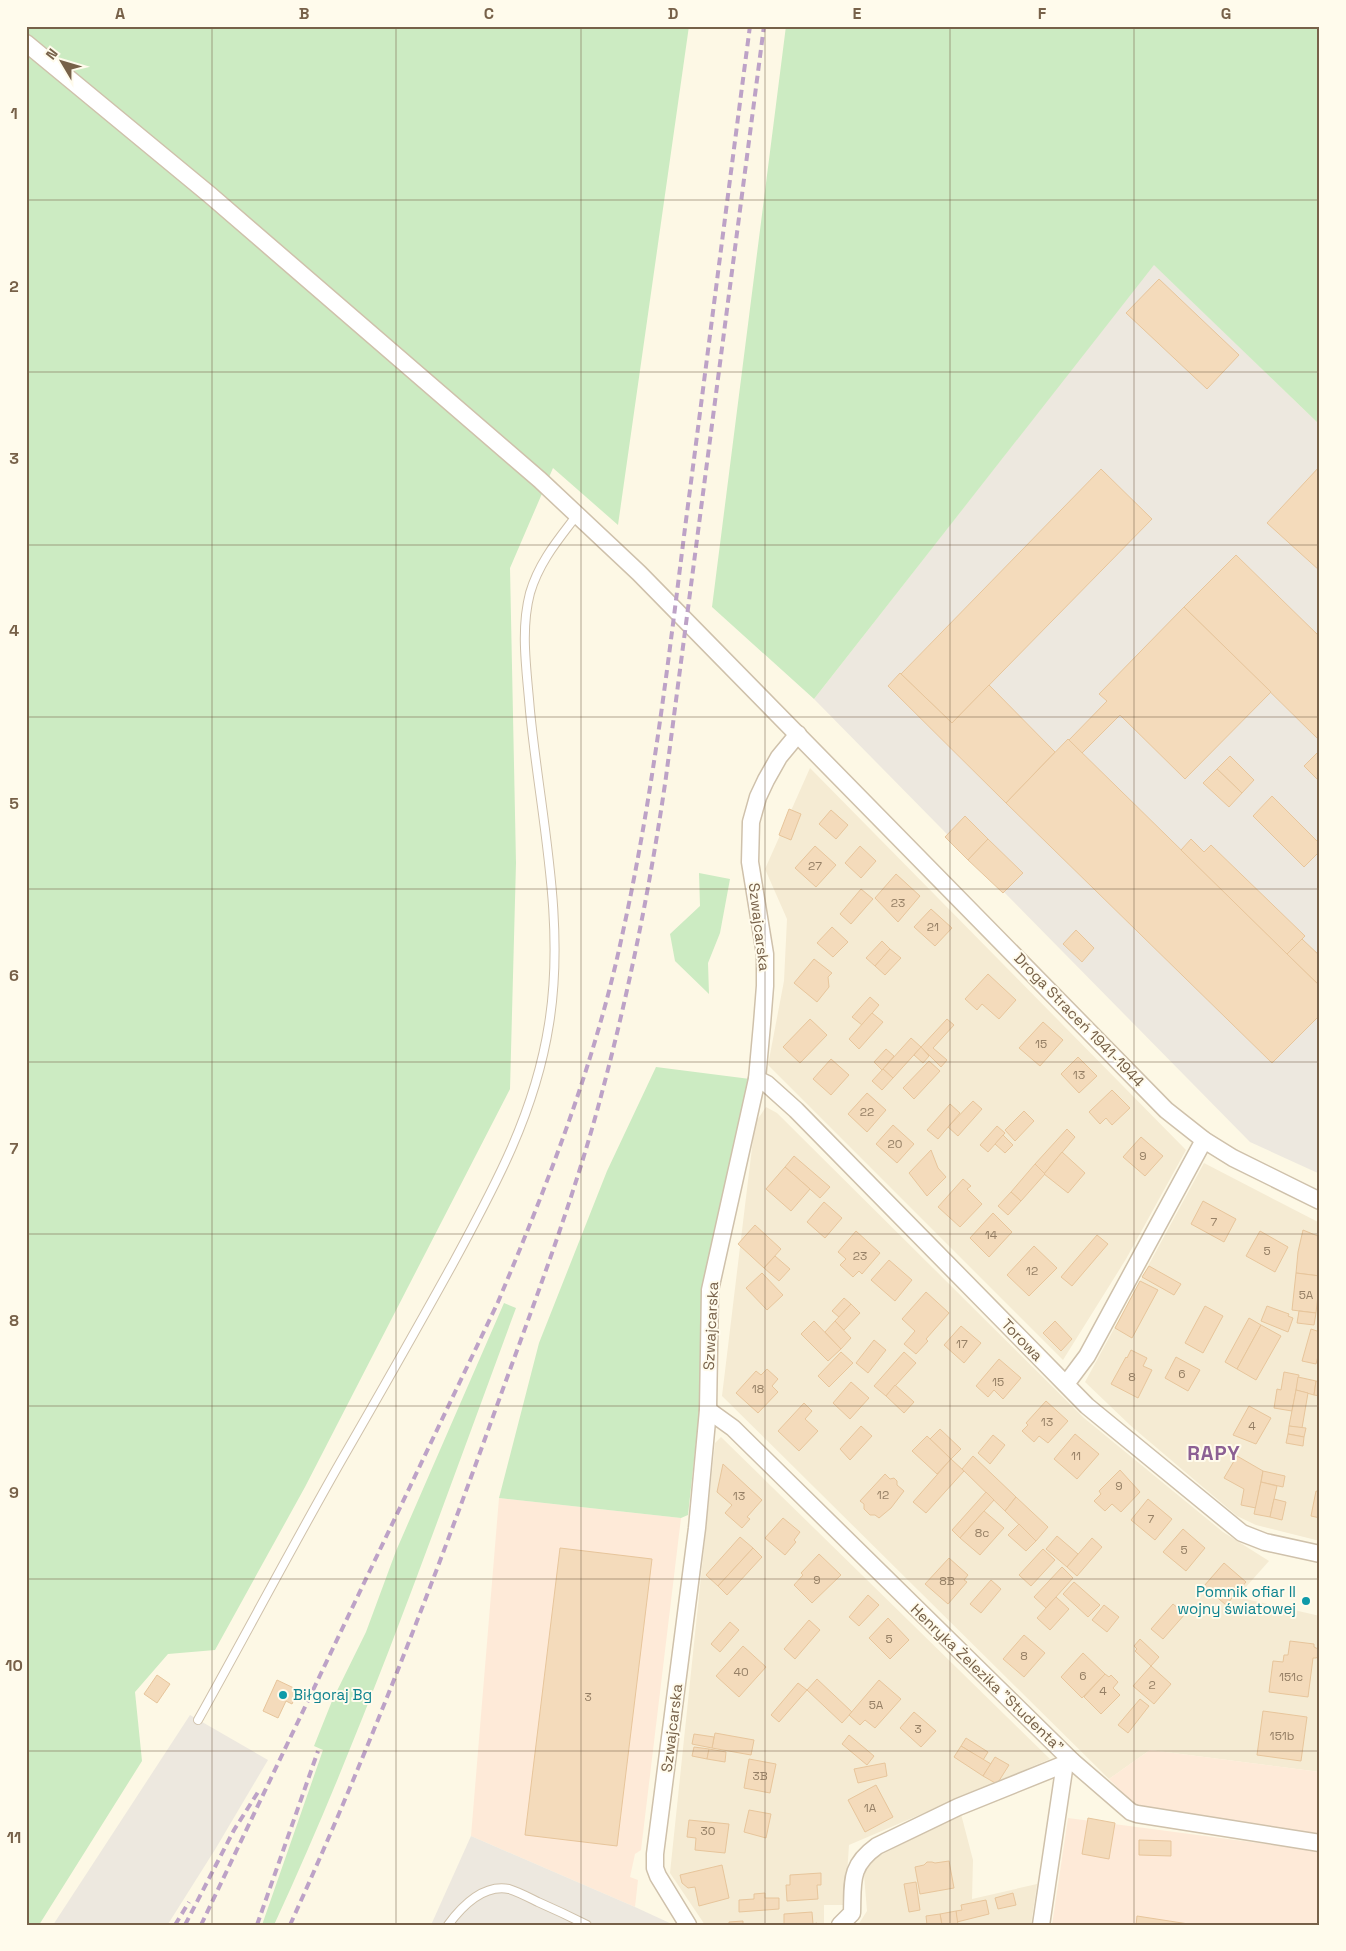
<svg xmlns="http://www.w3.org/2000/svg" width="1346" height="1951" font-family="'Space Grotesk',sans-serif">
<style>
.residential{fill:#f5ebd3}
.commercial{fill:#feead8}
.industrial{fill:#ede8df}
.green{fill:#ccebc2}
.building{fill:#f4dbbb;stroke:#e7c59b}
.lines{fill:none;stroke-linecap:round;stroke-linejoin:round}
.lane-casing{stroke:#cfc1ab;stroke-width:10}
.street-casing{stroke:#cfc1ab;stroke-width:19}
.lane{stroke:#fff;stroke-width:8}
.street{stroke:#fff;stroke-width:16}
.rail{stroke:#bda2c7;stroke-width:4;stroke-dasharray:8 5;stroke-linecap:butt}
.grid{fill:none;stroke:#776149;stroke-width:1;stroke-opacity:0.55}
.culture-dot{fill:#0f9aa8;stroke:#fffbec;stroke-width:2}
.labels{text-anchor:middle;stroke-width:4;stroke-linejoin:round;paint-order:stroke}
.number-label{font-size:12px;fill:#968066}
.street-label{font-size:15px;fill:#776149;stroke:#fffbec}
.culture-label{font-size:15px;fill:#0d838f;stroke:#fffbec;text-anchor:end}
.district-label{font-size:20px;font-weight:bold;letter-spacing:1px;fill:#8c6094;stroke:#fffbec}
.neatline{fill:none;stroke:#776149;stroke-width:2}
.grid-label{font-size:16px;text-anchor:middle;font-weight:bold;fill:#776149}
</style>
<rect width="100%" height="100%" fill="#fdf8e5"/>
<g class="residential">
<polygon points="810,768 1186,1150 1126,1259 1063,1360 768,1065 784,981 787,919 765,869"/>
<polygon points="766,1107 777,1113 1084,1418 1223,1532 1269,1561 1237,1597 1320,1616 1320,1772 1150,1750 1109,1779 722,1396 755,1123"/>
<polygon points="1204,1163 1320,1223 1320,1541 1256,1525 1237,1516 1131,1426 1085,1382"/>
<polygon points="721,1437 1050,1759 849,1845 845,1905 824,1905 824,1925 705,1925 670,1873 715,1443"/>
<polygon points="961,1814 973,1860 972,1899 1037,1884 1031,1925 858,1925 867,1911 864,1875 868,1865 877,1857"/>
</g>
<g class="commercial">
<polygon points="499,1498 681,1518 641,1850 635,1854 630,1877 638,1880 635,1907 471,1836"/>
<polygon points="1150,1750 1320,1772 1320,1834 1136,1806 1109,1779"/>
<polygon points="1068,1818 1320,1851 1320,1925 1052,1925"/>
</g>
<g class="industrial">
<polygon points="1154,264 1320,425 1320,1174 1250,1142 814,699"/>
<polygon points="190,1715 268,1760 216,1848 170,1921 167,1925 53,1925"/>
<polygon points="471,1836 635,1907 674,1925 431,1925"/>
</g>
<g class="green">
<polygon points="26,26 689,26 618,525 553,468 510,568 516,863 510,1089 305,1487 215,1650 168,1654 135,1692 142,1761 39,1925 26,1925"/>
<polygon points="786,26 1320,26 1320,425 1154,265 814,699 712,607"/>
<polygon points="699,873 730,879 720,933 708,963 709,994 675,961 670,934 700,906"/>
<polygon points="656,1067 750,1079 701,1290 701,1396 688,1515 681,1518 499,1498 539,1343 607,1171"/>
<path d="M504 1303 516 1308C439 1515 367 1724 274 1925H262L323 1750 314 1746 332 1701 366 1632 396 1551Z"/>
</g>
<g class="building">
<polygon points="1159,279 1239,355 1207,389 1126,313"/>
<polygon points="1320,466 1320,571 1267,523"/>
<polygon points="1101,469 1152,519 952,723 901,674"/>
<polygon points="1236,555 1320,637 1320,741 1184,607"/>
<polygon points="1184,607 1271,692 1185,779 1120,715 1082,753 1069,740 1107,701 1099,694"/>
<polygon points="900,673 952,723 989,685 1055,752 1006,803 888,686"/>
<polygon points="1068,739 1320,986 1320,1015 1272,1063 1006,803"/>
<polygon points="1320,750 1320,782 1304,766"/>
<polygon points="1230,756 1254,780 1242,793 1217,769"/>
<polygon points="1217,769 1242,793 1229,807 1203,783"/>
<polygon points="1272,796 1320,844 1320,851 1304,867 1253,816"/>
<polygon points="789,809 801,814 791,840 779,835"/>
<polygon points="831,810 848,825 836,839 819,824"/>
<polygon points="965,816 988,839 968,860 945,837"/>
<polygon points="988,839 1023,873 1003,893 968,860"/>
<polygon points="1191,839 1204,852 1211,845 1305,936 1287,954 1181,850"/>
<polygon points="815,846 836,865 816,887 795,868"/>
<polygon points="860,846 876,861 861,878 845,863"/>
<polygon points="896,874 920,896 898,922 875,898"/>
<polygon points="861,889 873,899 851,924 840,914"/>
<polygon points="931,909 952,928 935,946 914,927"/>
<polygon points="832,927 848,942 833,957 817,943"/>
<polygon points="1076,930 1094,948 1082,962 1063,944"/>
<polygon points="1302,939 1320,956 1320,986 1287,954"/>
<polygon points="882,941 890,949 875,966 866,958"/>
<polygon points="890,949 901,958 885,975 875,966"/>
<polygon points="814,959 832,973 828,977 829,987 817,1002 794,983"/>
<polygon points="988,974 1016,1000 999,1019 982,1004 977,1010 965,999"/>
<polygon points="870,997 879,1005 862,1025 852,1017"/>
<polygon points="872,1013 883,1022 859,1049 849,1039"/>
<polygon points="810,1019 827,1035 800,1063 783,1047"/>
<polygon points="947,1019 954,1025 933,1048 947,1060 941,1067 921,1047"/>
<polygon points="1043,1022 1063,1040 1040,1066 1019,1048"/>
<polygon points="911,1038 921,1047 893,1078 883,1069"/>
<polygon points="921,1047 929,1056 923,1063 914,1055"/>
<polygon points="886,1049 894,1056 882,1070 874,1062"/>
<polygon points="1078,1057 1097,1076 1079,1093 1061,1074"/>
<polygon points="831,1059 849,1075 831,1095 813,1079"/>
<polygon points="929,1061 940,1071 914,1099 903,1088"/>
<polygon points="883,1069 893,1078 882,1090 872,1081"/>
<polygon points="1112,1090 1130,1108 1112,1125 1106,1118 1100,1124 1089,1112"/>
<polygon points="867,1093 886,1110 867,1132 848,1114"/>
<polygon points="973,1101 982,1109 958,1136 948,1127"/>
<polygon points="950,1104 960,1113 938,1139 927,1130"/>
<polygon points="1024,1111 1034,1121 1015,1141 1005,1130"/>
<polygon points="893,1125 914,1144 897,1163 876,1144"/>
<polygon points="997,1126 1005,1133 988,1152 980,1145"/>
<polygon points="1067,1129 1075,1137 1044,1174 1035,1164"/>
<polygon points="1003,1135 1013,1145 1005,1153 995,1144"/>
<polygon points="1141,1137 1163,1156 1145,1176 1123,1157"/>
<polygon points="931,1150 938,1168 946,1177 927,1196 909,1173"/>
<polygon points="1062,1152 1085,1173 1068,1193 1044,1174"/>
<polygon points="794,1156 830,1187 820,1198 785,1167"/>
<polygon points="1035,1164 1045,1174 1021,1201 1011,1192"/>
<polygon points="785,1167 810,1189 791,1211 766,1189"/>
<polygon points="963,1179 971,1186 967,1189 982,1204 960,1227 938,1207"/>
<polygon points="1011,1192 1021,1201 1008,1215 998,1206"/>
<polygon points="1203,1201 1236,1219 1224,1242 1191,1224"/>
<polygon points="824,1202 842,1218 825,1238 807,1222"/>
<polygon points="993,1213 1012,1232 989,1257 970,1238"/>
<polygon points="755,1225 781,1249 764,1268 738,1244"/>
<polygon points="1303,1230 1320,1237 1320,1276 1296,1273 1298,1252"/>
<polygon points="856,1231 880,1253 862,1274 859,1271 853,1277 840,1265 846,1259 838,1252"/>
<polygon points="1260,1231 1288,1247 1275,1272 1246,1256"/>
<polygon points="1097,1235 1108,1244 1072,1286 1061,1277"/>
<polygon points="1034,1246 1057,1268 1029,1296 1007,1275"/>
<polygon points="775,1256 790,1269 779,1281 764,1268"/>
<polygon points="889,1260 912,1280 895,1301 871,1280"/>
<polygon points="1149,1266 1181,1284 1174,1295 1142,1277"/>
<polygon points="762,1273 783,1295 767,1310 746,1288"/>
<polygon points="1296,1273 1320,1276 1316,1313 1292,1310"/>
<polygon points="1140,1281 1158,1290 1132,1338 1115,1328"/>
<polygon points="926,1292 949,1313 926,1339 928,1341 916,1354 904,1344 915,1331 902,1319"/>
<polygon points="844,1298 851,1304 839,1317 832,1311"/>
<polygon points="851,1304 860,1313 844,1330 835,1321"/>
<polygon points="1205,1306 1223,1316 1203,1353 1185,1343"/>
<polygon points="1267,1306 1289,1314 1288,1316 1293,1318 1288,1332 1261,1321"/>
<polygon points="1299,1311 1316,1313 1314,1325 1297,1323"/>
<polygon points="1249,1318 1261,1325 1237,1369 1225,1362"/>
<polygon points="814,1321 841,1349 828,1361 801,1334"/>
<polygon points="835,1321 851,1338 841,1349 825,1332"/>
<polygon points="1055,1321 1072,1339 1061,1351 1043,1333"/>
<polygon points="1261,1325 1281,1336 1256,1380 1237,1369"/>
<polygon points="961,1326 981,1343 964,1363 944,1345"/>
<polygon points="1311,1329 1320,1332 1320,1348 1316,1364 1302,1361"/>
<polygon points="874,1340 886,1350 868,1373 856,1363"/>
<polygon points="1131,1350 1147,1358 1143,1366 1152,1370 1138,1398 1111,1384 1126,1357 1127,1358"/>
<polygon points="841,1352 853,1363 829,1387 818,1376"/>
<polygon points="904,1352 916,1363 886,1396 874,1386"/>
<polygon points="1176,1357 1200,1370 1188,1391 1165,1378"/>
<polygon points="999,1359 1021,1378 1003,1399 994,1390 988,1397 976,1386"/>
<polygon points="767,1369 778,1379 772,1386 778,1392 758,1413 736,1393 756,1371 761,1375"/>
<polygon points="1284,1372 1299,1375 1292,1411 1274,1408 1277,1389 1281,1390"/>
<polygon points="1298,1377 1316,1381 1314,1395 1296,1390"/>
<polygon points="1316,1381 1320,1382 1320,1396 1314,1395"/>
<polygon points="851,1382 869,1398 850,1419 833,1403"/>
<polygon points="895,1385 914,1402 904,1413 886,1396"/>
<polygon points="1296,1390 1308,1393 1302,1428 1289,1426"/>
<polygon points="1046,1401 1068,1421 1048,1443 1039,1436 1034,1442 1022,1431 1028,1425 1026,1423"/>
<polygon points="804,1403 812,1411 805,1419 818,1431 799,1451 778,1431"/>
<polygon points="1249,1406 1271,1418 1256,1444 1233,1435"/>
<polygon points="861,1426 872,1436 850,1460 840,1449"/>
<polygon points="1289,1426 1306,1428 1304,1437 1288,1434"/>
<polygon points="940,1429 961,1449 951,1459 930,1439"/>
<polygon points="1075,1434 1099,1454 1077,1479 1054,1459"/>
<polygon points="1288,1434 1304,1437 1303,1446 1286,1443"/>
<polygon points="993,1435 1005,1445 990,1464 978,1453"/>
<polygon points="927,1436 951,1459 937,1474 912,1451"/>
<polygon points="973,1456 1016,1497 1005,1511 962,1469"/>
<polygon points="1237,1456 1263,1471 1256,1508 1241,1505 1244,1489 1224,1478"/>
<polygon points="951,1459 964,1471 926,1513 913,1502"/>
<polygon points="723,1464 762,1500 747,1517 750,1519 742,1528 725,1513 732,1505 717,1492"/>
<polygon points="1120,1470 1140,1492 1121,1512 1112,1504 1105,1511 1094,1501 1101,1494 1099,1491"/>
<polygon points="1263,1471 1285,1476 1283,1487 1261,1482"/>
<polygon points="885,1474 890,1479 894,1478 897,1481 897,1485 904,1491 891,1508 879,1518 875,1515 870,1515 864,1509 864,1504 860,1501"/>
<polygon points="1261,1482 1277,1486 1270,1517 1254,1514"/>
<polygon points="1316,1491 1320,1492 1320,1518 1311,1516"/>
<polygon points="986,1492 994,1500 960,1538 952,1530"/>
<polygon points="1016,1497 1048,1527 1036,1541 1005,1511"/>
<polygon points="1148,1499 1172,1519 1155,1540 1131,1520"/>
<polygon points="1274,1499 1286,1502 1282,1520 1270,1517"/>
<polygon points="984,1511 1004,1528 980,1555 960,1538"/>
<polygon points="783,1518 800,1532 794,1540 796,1542 785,1555 765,1538"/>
<polygon points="1019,1524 1036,1541 1026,1551 1008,1535"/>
<polygon points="1183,1529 1205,1548 1186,1571 1163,1552"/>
<polygon points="1057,1536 1078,1554 1067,1567 1046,1549"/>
<polygon points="740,1537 753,1548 718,1586 706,1575"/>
<polygon points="1092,1538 1102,1547 1077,1576 1067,1567"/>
<polygon points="560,1548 652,1559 617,1846 525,1835"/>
<polygon points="753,1548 762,1557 727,1595 718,1586"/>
<polygon points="1043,1549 1055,1560 1031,1586 1019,1575"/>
<polygon points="819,1554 841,1575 812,1603 794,1585 803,1575 801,1573"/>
<polygon points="949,1558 968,1575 964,1580 967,1582 948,1604 925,1584"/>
<polygon points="1224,1563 1246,1582 1226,1605 1204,1586"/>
<polygon points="1062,1567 1073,1578 1046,1608 1034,1597"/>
<polygon points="991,1580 1001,1589 981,1613 970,1604"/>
<polygon points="1074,1582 1100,1605 1088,1617 1063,1594"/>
<polygon points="868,1595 879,1605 859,1626 849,1617"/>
<polygon points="1056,1597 1069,1609 1050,1630 1037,1618"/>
<polygon points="1173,1604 1185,1614 1163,1639 1151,1629"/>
<polygon points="1104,1605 1119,1617 1107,1632 1092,1620"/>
<polygon points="888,1618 909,1640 890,1659 869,1638"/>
<polygon points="809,1620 820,1630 795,1659 784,1649"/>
<polygon points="730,1622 739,1630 720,1652 711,1644"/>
<polygon points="1024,1635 1045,1653 1024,1677 1003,1659"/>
<polygon points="1140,1639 1159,1657 1151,1666 1135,1651 1137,1649 1134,1646"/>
<polygon points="1290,1641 1314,1644 1314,1647 1320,1650 1320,1656 1316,1658 1313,1658 1308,1697 1269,1692 1273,1661 1283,1662 1284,1655 1288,1655"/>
<polygon points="743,1646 766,1667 739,1697 716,1676"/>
<polygon points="1083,1653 1105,1674 1082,1698 1061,1677"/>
<polygon points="1151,1666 1171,1684 1154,1704 1133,1686"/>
<polygon points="1105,1674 1109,1677 1111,1675 1118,1682 1113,1688 1120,1695 1101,1714 1084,1697"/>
<polygon points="157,1675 170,1684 157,1703 144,1694"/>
<polygon points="817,1679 852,1712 842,1723 807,1690"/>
<polygon points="277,1680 298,1690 292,1704 286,1701 278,1718 263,1711"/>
<polygon points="879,1680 901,1699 875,1728 865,1720 860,1725 849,1715"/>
<polygon points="798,1683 807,1690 779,1722 771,1715"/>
<polygon points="1140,1699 1149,1706 1128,1733 1118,1725"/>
<polygon points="1263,1711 1307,1717 1301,1761 1257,1755"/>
<polygon points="914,1712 936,1731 921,1747 900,1728"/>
<polygon points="715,1733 754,1740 751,1755 712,1748"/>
<polygon points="694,1734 714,1737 712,1748 692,1744"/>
<polygon points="849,1735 874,1756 867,1765 842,1744"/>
<polygon points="966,1738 988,1752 983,1760 961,1746"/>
<polygon points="961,1746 991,1764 983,1776 954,1757"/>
<polygon points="694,1747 709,1749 707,1759 692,1756"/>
<polygon points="709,1749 726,1752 725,1762 707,1759"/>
<polygon points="995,1757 1009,1765 997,1784 983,1776"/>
<polygon points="749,1759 776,1764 770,1793 744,1788"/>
<polygon points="885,1763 887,1776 858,1783 854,1769"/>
<polygon points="876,1785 893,1817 865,1832 848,1800"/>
<polygon points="749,1810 771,1814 766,1838 744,1832"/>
<polygon points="1088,1818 1115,1823 1109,1859 1082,1854"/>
<polygon points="689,1820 729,1824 725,1853 695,1850 696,1838 687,1837"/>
<polygon points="1139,1840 1171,1841 1171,1856 1139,1855"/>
<polygon points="949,1861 954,1888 920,1894 915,1867 924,1865 927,1862 932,1862 935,1863"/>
<polygon points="722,1865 729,1898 699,1906 695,1887 688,1888 682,1883 680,1875"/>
<polygon points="821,1873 821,1885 817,1885 818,1899 787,1901 786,1885 790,1885 790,1875"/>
<polygon points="916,1882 920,1910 909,1912 904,1884"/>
<polygon points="765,1893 765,1898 779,1898 779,1909 739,1912 739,1900 754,1899 754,1894"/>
<polygon points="1013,1893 1016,1905 998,1909 995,1898"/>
<polygon points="986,1900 989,1914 957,1922 956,1911 962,1910 961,1905"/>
<polygon points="956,1911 958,1925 942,1925 940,1914"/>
<polygon points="812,1912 813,1924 817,1923 817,1925 784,1925 784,1914"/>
<polygon points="940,1914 942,1925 927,1925 926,1916"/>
<polygon points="1137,1916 1195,1925 1136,1925"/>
<polygon points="743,1921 743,1925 729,1925 729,1922"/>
</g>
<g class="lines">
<defs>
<g id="lane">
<path d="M198 1720C246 1634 292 1547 341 1461 378 1397 415 1332 451 1267 494 1188 535 1114 549 1024 566 920 540 814 530 711 527 672 520 631 530 593 539 562 558 540 577 515"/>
<path d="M448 1925C462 1906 483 1884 509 1889 519 1892 528 1897 538 1902 554 1909 571 1917 587 1925"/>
</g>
<g id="street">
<polyline points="26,43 210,195 540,480 639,573 1166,1110 1204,1140 1233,1158 1320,1201"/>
<polyline points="757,1079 767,1084 796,1110 1087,1406 1242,1533 1265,1542 1320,1554"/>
<polyline points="1066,1384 1087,1356 1204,1140"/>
<polyline points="708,1410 733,1428 1072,1761 1131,1812 1137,1814 1320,1843"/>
<polyline points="688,1925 658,1876 655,1868 655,1854 697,1528 708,1410 710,1290 757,1079 762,1024 765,986 765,954 750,862 751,822 758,797 766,780 779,757 798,734"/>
<path d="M840 1925 852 1913C853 1882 849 1866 877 1846L958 1807 1072 1761"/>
<polyline points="1041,1925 1065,1763"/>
</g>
</defs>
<use href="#lane" class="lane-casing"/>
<use href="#street" class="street-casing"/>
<use href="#lane" class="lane"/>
<use href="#street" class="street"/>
<g class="rail">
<polyline points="175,1925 189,1902"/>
<polyline points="185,1925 234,1830 260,1789"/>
<path d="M201 1925 498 1302C548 1183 595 1063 622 936 652 801 668 664 685 528 707 360 728 193 750 26"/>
<polyline points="257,1925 318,1751"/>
<path d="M290 1925C365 1760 430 1592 491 1422 528 1319 568 1216 597 1111 627 1001 650 889 666 777L764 26"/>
</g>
</g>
<path class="grid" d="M212 26V1925M396 26V1925M581 26V1925M765 26V1925M950 26V1925M1134 26V1925M26 200H1320M26 372H1320M26 545H1320M26 717H1320M26 889H1320M26 1062H1320M26 1234H1320M26 1406H1320M26 1579H1320M26 1751H1320"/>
<g class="culture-dot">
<circle cx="1306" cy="1601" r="5"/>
<circle cx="283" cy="1695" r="5"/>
</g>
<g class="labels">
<g class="number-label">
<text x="815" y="870">27</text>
<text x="898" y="907">23</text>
<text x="933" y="931">21</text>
<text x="1041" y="1048">15</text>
<text x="1079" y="1079">13</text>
<text x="867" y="1116">22</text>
<text x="895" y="1148">20</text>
<text x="1143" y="1160">9</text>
<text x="1214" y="1226">7</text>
<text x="991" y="1239">14</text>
<text x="1267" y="1255">5</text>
<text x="860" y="1260">23</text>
<text x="1032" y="1275">12</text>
<text x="1306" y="1299">5A</text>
<text x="962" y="1348">17</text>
<text x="1182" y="1378">6</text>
<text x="1132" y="1381">8</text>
<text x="998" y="1386">15</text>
<text x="758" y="1393">18</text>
<text x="1047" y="1426">13</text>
<text x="1252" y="1430">4</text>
<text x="1076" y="1460">11</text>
<text x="1119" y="1490">9</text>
<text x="883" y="1499">12</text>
<text x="739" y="1500">13</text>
<text x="1151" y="1523">7</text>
<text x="982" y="1537">8c</text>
<text x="1184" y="1554">5</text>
<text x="817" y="1584">9</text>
<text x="947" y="1585">8B</text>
<text x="889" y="1643">5</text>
<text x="1024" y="1660">8</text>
<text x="741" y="1676">40</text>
<text x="1083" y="1680">6</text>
<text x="1291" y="1681">151c</text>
<text x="1152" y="1689">2</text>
<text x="1103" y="1695">4</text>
<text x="588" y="1701">3</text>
<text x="876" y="1709">5A</text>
<text x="918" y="1733">3</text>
<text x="1282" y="1740">151b</text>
<text x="760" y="1780">3B</text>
<text x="870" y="1812">1A</text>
<text x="708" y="1835">30</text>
</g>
<g class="street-label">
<text transform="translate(759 927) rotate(83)" y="5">Szwajcarska</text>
<text transform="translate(1079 1020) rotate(46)" y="5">Droga Straceń 1941-1944</text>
<text transform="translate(711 1326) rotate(-87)" y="5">Szwajcarska</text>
<text transform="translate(1022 1340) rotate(46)" y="5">Torowa</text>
<text transform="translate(987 1678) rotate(44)" y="5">Henryka Żelezika "Studenta"</text>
<text transform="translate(672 1728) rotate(-83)" y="5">Szwajcarska</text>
</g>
<g class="culture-label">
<text x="1296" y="1597">Pomnik ofiar II<tspan x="1296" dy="17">wojny światowej</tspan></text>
<text x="293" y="1700" text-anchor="start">Biłgoraj Bg</text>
</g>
<g class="district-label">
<text x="1214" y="1460">RAPY</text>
</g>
</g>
<rect width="1346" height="1951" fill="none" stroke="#fffbec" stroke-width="55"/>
<g transform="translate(62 62) rotate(308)" stroke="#fffbec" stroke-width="4" paint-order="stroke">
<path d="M0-4L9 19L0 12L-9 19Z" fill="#776149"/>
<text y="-8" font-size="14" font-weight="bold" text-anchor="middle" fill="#776149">N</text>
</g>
<rect x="28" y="28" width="1290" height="1896" class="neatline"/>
<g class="grid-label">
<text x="120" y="19">A</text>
<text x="304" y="19">B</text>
<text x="489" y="19">C</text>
<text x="673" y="19">D</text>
<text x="857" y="19">E</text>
<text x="1042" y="19">F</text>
<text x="1226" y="19">G</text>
<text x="14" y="119">1</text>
<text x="14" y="292">2</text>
<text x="14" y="464">3</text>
<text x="14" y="636">4</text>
<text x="14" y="809">5</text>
<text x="14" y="981">6</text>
<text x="14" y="1154">7</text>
<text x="14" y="1326">8</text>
<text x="14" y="1498">9</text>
<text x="14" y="1671">10</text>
<text x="14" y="1843">11</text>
</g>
</svg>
